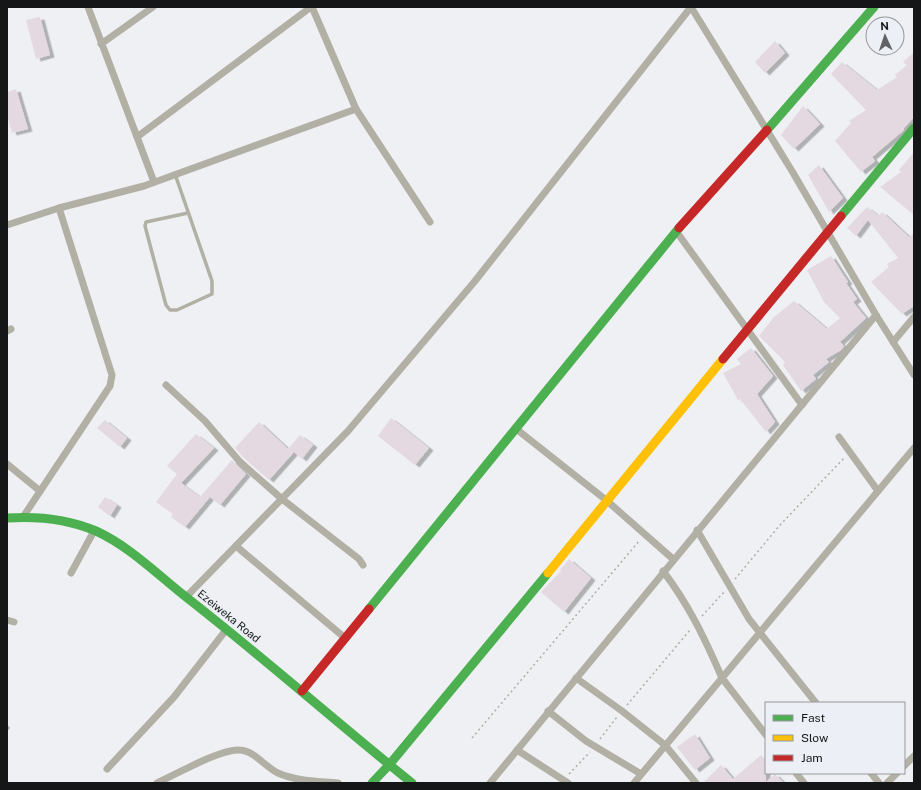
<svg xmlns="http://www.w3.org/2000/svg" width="921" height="790" font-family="'Public Sans',sans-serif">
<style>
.building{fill:#e4d9e0;filter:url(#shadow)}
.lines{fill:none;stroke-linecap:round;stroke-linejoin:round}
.path{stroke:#afaea7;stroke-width:1.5;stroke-dasharray:2 3;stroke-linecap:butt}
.lane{stroke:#b2afa5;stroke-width:3.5}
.street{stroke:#b2afa5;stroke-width:7}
.fast{stroke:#4caf50;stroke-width:9}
.slow{stroke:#ffc107;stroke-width:9}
.jam{stroke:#c62828;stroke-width:9}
.labels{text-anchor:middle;stroke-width:4;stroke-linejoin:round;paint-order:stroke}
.street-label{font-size:11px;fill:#141617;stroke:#eceff5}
</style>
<defs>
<filter id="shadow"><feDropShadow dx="4.5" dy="2.5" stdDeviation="0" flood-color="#0004"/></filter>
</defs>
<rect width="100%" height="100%" fill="#eef0f3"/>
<g class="building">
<polygon points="40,17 50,55 36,59 26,20"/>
<polygon points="775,41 785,53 765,73 755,62"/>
<polygon points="914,52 914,117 904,128 904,130 872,157 875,161 861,172 835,141 851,123 849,121 866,110 831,74 842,62 877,90 897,77 895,75 907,65 903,62"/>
<polygon points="16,89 28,129 12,133 7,115 7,92"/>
<polygon points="803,106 820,124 794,149 781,135"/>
<polygon points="914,152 914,215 880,187 901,172 899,170"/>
<polygon points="819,165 843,198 829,212 808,175"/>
<polygon points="867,207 879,216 882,212 909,237 914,233 914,306 902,314 871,282 889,267 887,264 898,258 868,220 856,236 847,228"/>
<polygon points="831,256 848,282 846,283 857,299 853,302 866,318 840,342 844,346 841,350 826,359 829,362 813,375 816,379 801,391 783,365 785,362 759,336 774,317 794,301 827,329 840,318 824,302 807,270"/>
<polygon points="751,348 773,376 757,394 775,422 766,432 740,399 738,400 723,373 741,364 737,359"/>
<polygon points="391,418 429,448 415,465 378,436"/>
<polygon points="105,420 127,438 120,447 97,428"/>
<polygon points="259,422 288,449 300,435 313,445 302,459 294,452 269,480 244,458 235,448"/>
<polygon points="196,434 214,448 181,483 200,497 232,460 246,474 220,505 210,497 185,527 171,517 173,514 156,502 177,474 167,466"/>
<polygon points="105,497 117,505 110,516 98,507"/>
<polygon points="569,559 591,578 564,612 541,592 561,571 560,570"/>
<polygon points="695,734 710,758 695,770 677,747"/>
<polygon points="761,755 766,761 766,782 775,774 784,783 703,783 721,765 733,779"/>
</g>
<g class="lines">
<g class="path">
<polyline points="735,579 780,525 845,457"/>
<polyline points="702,616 725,591"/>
<polyline points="627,705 690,630"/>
<polyline points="472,738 640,540"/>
<polyline points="600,739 617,717"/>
<polyline points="569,774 590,752"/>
</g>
<g class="lane">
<polyline points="175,174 212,281 212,294 177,310 170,310 166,305 145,226 146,222 188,213"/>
<polyline points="7,727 8,728"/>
</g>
<g class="street">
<polyline points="88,7 154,182"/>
<polyline points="312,7 356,109 430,222"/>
<polyline points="691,7 792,171 876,315 914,375"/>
<polyline points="101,44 153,7"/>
<polyline points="137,137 311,7"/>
<polyline points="7,225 59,208 144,186 356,109"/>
<polyline points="676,231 802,405"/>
<polyline points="7,331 11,329"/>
<polyline points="893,342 914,317"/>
<polyline points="166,385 205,421 240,462 282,499 359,559 363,565"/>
<polyline points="515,428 606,500 673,559"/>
<polyline points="839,437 878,491"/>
<polyline points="7,464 40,491"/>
<polyline points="23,517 110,386 112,375 59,208"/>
<polyline points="697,530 749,619 816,703"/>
<polyline points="236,546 345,638"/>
<polyline points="71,573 94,531"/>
<polyline points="186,597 348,431 475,281 691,7"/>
<polyline points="7,620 14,622"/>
<polyline points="576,678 622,711 665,745 696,783"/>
<polyline points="548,711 586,741 641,774"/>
<polyline points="766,735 722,678 914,448"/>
<polyline points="517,750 568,783"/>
<polyline points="904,766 914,756"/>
<polyline points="107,769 174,697 226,630"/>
<polyline points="796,773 804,783"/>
<polyline points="871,773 879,783"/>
<path d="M157 783C175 775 220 749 239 750 254 750 265 767 278 773 296 781 318 781 338 783"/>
<polyline points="490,783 876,315"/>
<path d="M634 783 722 678C705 639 689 605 663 571"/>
<polyline points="887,783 897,773"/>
</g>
<g class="fast">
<polyline points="767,130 874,7"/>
<polyline points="841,216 914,128"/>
<path d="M7 518C37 516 68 519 96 531 129 546 157 574 186 597 263 657 336 722 412 783"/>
<polyline points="369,609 679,228"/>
<polyline points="372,783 389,765 548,573"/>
</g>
<polyline class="slow" points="548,573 723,359"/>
<g class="jam">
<polyline points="679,228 767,130"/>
<polyline points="723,359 841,216"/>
<polyline points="302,691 369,609"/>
</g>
</g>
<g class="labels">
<g class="street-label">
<text transform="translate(229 616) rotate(39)" y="4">Ezeiweka Road</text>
</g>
</g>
<rect width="921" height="790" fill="none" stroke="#141617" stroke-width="16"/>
<rect x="765" y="702" width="140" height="72" fill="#eceff5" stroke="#96989c"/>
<rect x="773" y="715" width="20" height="6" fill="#4caf50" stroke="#96989c"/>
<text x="801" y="722" font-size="12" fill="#141617">Fast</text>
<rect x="773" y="735" width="20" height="6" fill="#ffc107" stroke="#96989c"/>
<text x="801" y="742" font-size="12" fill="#141617">Slow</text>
<rect x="773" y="755" width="20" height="6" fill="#c62828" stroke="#96989c"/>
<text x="801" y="762" font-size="12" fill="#141617">Jam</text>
<g transform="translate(885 36) rotate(357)"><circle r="19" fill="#eceff5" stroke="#96989c"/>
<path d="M0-3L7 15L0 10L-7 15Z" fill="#606264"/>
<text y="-6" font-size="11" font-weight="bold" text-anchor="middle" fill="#141617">N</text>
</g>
</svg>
